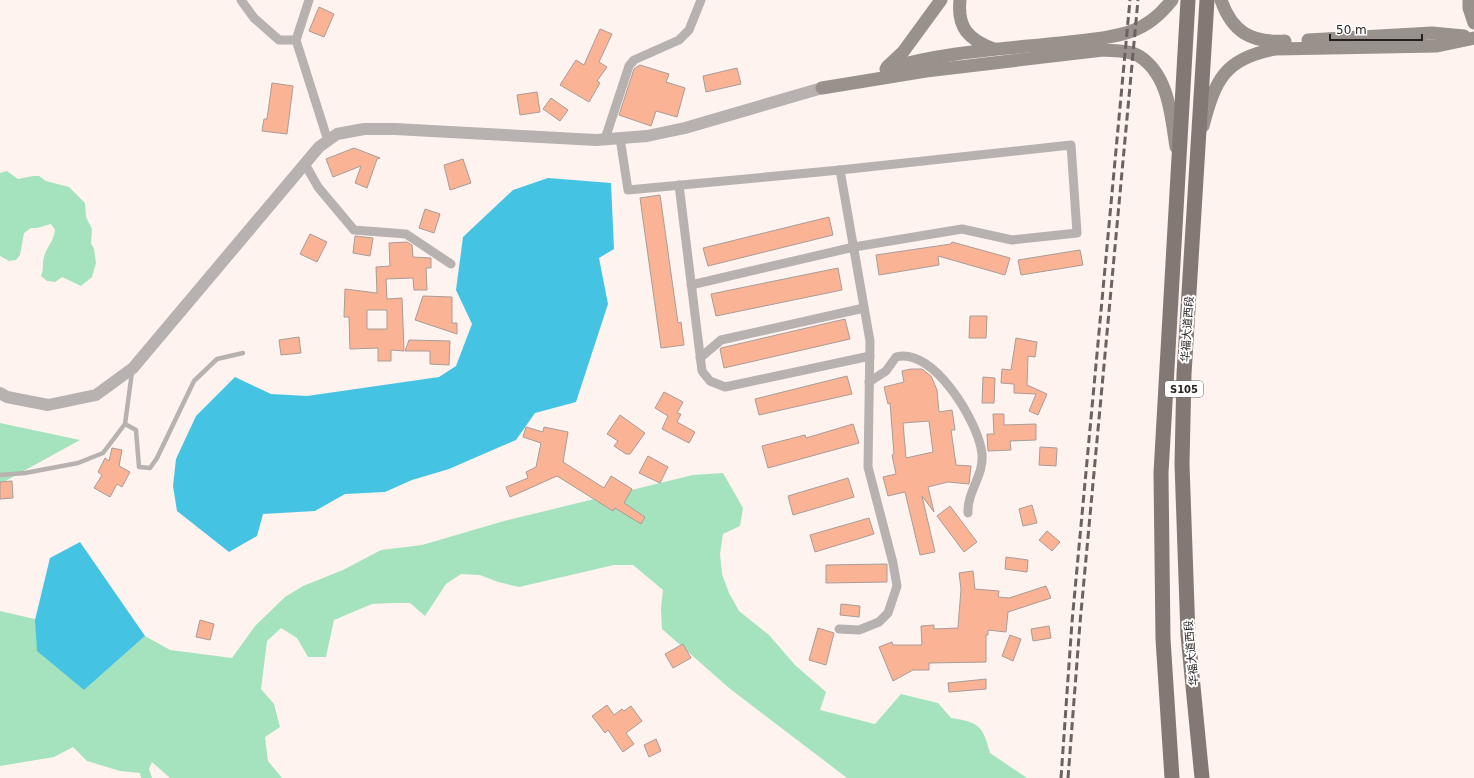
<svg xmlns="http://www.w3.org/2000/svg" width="1474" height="778" font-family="'DejaVu Sans','Noto Sans SC',sans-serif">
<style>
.green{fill:#a5e3be}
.water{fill:#45c3e3}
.building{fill:#fbb396;stroke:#a89c97;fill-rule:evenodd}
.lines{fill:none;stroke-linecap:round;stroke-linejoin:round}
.service{stroke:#b7b2af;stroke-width:4.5}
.minor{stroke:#b7b2af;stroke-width:9}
.tertiary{stroke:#b7b2af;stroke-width:12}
.secondary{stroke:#99918c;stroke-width:13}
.primary{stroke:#837974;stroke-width:15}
.rail{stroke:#6a6360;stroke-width:3;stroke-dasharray:8 4;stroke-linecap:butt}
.labels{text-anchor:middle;stroke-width:4;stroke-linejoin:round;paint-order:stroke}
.shield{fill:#fff;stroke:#666261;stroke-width:1}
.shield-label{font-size:10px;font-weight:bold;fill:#241f1d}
.street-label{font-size:11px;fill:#241f1d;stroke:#fff}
</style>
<rect width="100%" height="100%" fill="#fef3ee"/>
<g class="green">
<path d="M7 171 18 179 33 176H39L46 181 69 187 85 203 86 217 92 229 91 243 94 249 96 263 92 277 81 286 62 277 55 282 47 281 41 276C44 270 42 264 44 257 46 248 54 241 55 230L51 224 37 228H31L24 233 20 255 16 260 9 261 0 256V173Z"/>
<polygon points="0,423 80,440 0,484"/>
<path d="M723 473 743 508 740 526 723 534 720 554 722 574 729 593 739 611 769 635 795 665 826 692 820 710 875 724 901 694 938 703 951 718C979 722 983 726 990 753L1027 778H847L729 688 662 629 661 609 663 590 633 565H614L519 587 498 582 480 575 461 574 446 584 425 616 410 603H391L372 604 334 620 326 657H308L297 638 281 628 267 641 261 689 274 704 280 727 265 737 268 761 282 778H170L152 762 149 769 152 778H141L140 773 120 771 87 761 73 747 54 757 0 766V611L39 620 84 690 145 636 170 650 232 658 255 626 285 597 303 586 343 570 381 550 422 545 504 521 693 475Z"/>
</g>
<g class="water">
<polygon points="548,178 611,183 614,249 599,258 608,304 576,402 535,413 516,440 449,469 412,480 385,492 345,494 315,511 263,514 257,536 229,552 177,511 173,486 176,459 196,416 235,377 271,394 307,396 439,377 456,366 472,324 456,290 463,237 513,190"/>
<polygon points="80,542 145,636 84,690 37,651 35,620 50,558"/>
</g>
<g class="building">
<polygon points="319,7 334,14 324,37 309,31"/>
<polygon points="600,29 612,34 599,62 607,67 597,81 600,83 589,102 560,85 576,60 584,65"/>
<polygon points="640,65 669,74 666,82 685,88 677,117 656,111 651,126 619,115 634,69"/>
<polygon points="737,68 741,84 706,92 703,76"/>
<polygon points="272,83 293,86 287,134 262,131 264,119 267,119"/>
<polygon points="537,92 540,112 520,115 517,95"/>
<polygon points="551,98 568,110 560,121 543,109"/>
<polygon points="354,148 380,158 377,159 367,188 355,183 361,166 333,177 326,159"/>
<polygon points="463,159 471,183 450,190 444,165"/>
<polygon points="660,195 678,323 681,322 684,345 661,348 640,198"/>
<polygon points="425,209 440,214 434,233 419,228"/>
<polygon points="829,217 833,235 708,266 703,248"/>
<polygon points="310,234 327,242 317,262 300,254"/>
<polygon points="355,236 373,238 370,256 353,253"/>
<path d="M407 242 412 245 413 257 431 258V268H426L427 290H414L413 278 386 279 387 299 402 298 404 351 391 350V361H378V348L350 349 349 317H344L345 289 377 293 376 267 390 266 389 243ZM367 310H387V329H367Z"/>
<polygon points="952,242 1010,258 1005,275 938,256 939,265 879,275 876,255 951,244"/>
<polygon points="1080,250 1083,265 1021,275 1018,260"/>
<polygon points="838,268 842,290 716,316 711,294"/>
<polygon points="423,296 452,297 452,323 457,323 457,334 415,320"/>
<polygon points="970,316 987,316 986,338 969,338"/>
<polygon points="845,319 850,339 724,368 720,349 721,348"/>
<polygon points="299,337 301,353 281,355 279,340"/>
<polygon points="1016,338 1037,342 1035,357 1028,356 1027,385 1047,394 1038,415 1029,411 1036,394 1014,393 1014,384 1001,383 1002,369 1011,370"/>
<polygon points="409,340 450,341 449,365 430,364 430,351 405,351"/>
<path d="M911 369H922L931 376 937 390 939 412 952 410 955 430H951L956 465 971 466 969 484 948 482 928 487 934 512 922 496 935 552 920 555 905 492 888 496 883 477 896 474 892 455 894 454 890 403 888 404 884 387 904 382 902 371ZM929 421 933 452 906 458 903 423Z"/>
<polygon points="847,376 852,394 759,415 755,399"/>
<polygon points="983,377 995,378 994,403 982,403"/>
<polygon points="664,392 683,402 677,413 681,414 677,422 695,432 689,443 662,429 668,416 655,408"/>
<polygon points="993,414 1004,414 1004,425 1036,424 1036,440 1010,441 1011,450 988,451 987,434 994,434"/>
<polygon points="620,415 645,433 630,454 626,454 614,446 618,441 607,434"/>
<polygon points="853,424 859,443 768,468 762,446 805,435 806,438"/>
<polygon points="526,427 543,432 544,427 568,432 563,462 604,488 611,476 632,489 624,503 645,517 641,524 615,508 613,511 557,476 510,497 506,487 528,478 526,472 536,467 541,443 523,437"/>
<polygon points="1040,447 1057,448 1056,466 1039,465"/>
<polygon points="112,448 122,450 119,466 130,472 122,487 117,484 110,497 94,488 102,475 98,472 105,458 109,461"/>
<polygon points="648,456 668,467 660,483 639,473"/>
<polygon points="848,478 854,497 793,515 788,496"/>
<polygon points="12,481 13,498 0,499 0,482"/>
<polygon points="1032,505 1037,523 1023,526 1019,509"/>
<polygon points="950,506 977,542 964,552 937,516"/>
<polygon points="869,518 874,534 815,552 810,535"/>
<polygon points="1047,531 1060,542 1052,551 1039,540"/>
<polygon points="1006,557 1028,560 1027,572 1005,569"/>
<polygon points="887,564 887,582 826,583 826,565"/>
<polygon points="973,571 975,589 999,591 998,597 1009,598 1046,586 1051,598 1008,612 1006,632 988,630 988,635 986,635 986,662 929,663 929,670 913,670 893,681 879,647 892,642 893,645 922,645 921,626 934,625 934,629 958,628 961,589 959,573"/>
<polygon points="841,604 860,606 859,617 840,615"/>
<polygon points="200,620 214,624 210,640 196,637"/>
<polygon points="1049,626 1051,638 1033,641 1031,629"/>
<polygon points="818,628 834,633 826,665 809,660"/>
<polygon points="1010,635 1021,639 1013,661 1002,656"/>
<polygon points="683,644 691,658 673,668 665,654"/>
<polygon points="986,679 986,689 949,692 948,683"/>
<polygon points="607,705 614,715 622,709 624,711 631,706 642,721 626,733 634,744 623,752 608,730 605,733 592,716"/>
<polygon points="656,739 661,751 649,757 644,745"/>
</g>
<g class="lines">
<g class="service">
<polyline points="125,424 136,430 139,467 150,468 157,458 194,381 217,359 243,353"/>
<polyline points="0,475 25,473 78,463 103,453 125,424 132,372"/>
</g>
<g class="minor">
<polyline points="241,0 254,18 279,40 296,40"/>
<polyline points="309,0 296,40 328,141"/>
<polyline points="620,138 628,190 840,170 870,341 868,467 893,563 897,586 888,613 879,622 859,630 839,629"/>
<polyline points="605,139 629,66 634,60 679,40 689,30 701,0"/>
<polyline points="305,164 318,187 354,230 406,234 451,264"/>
<polyline points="679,185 702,371 710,381 725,387 870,356"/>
<polyline points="691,285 854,247 962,229 1012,240 1077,233 1071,145 840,170"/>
<polyline points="700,358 721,340 864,308"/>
<path d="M869 382 886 371 896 357C933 346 979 423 982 454 984 476 967 491 968 513"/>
</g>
<polyline class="tertiary" points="0,393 7,397 48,405 96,395 133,368 319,147 337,134 364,129 395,129 596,140 647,136 685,128 822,88"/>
<g class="secondary">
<path d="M960 0C957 28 969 40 994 49"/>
<path d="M1221 0C1232 32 1251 43 1285 41"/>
<polyline points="1469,0 1469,8 1474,23"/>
<polyline points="1308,40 1432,33 1464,36"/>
<polyline points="887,67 903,52 941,0"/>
<path d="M886 69C942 52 1002 49 1060 43 1084 40 1109 39 1132 31 1149 25 1161 14 1172 0"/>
<path d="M822 88 926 71 1103 50C1114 51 1129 50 1139 56 1169 75 1171 116 1176 147"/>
<path d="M1203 126C1215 80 1225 58 1275 49L1437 46 1474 38"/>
</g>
<g class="primary">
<polyline points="1172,778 1163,639 1161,473 1188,0"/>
<polyline points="1202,778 1188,635 1182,464 1184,374 1207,0"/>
</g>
<g class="rail">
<polyline points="1061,778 1072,622 1130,0"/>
<polyline points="1068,778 1080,623 1138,0"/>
</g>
</g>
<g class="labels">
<rect class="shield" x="1165" y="381" width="38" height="16" rx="3"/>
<g class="shield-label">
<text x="1184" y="393">S105</text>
</g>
<g class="street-label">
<text transform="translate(1187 329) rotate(-86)" y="4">华福大道西段</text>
<text transform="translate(1191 653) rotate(-95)" y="4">华福大道西段</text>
</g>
</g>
<path d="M1330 34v6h92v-6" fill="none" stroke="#241f1d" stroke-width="2"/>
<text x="1336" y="34" font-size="12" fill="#241f1d" stroke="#ffffff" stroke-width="3" paint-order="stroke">50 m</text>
</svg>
